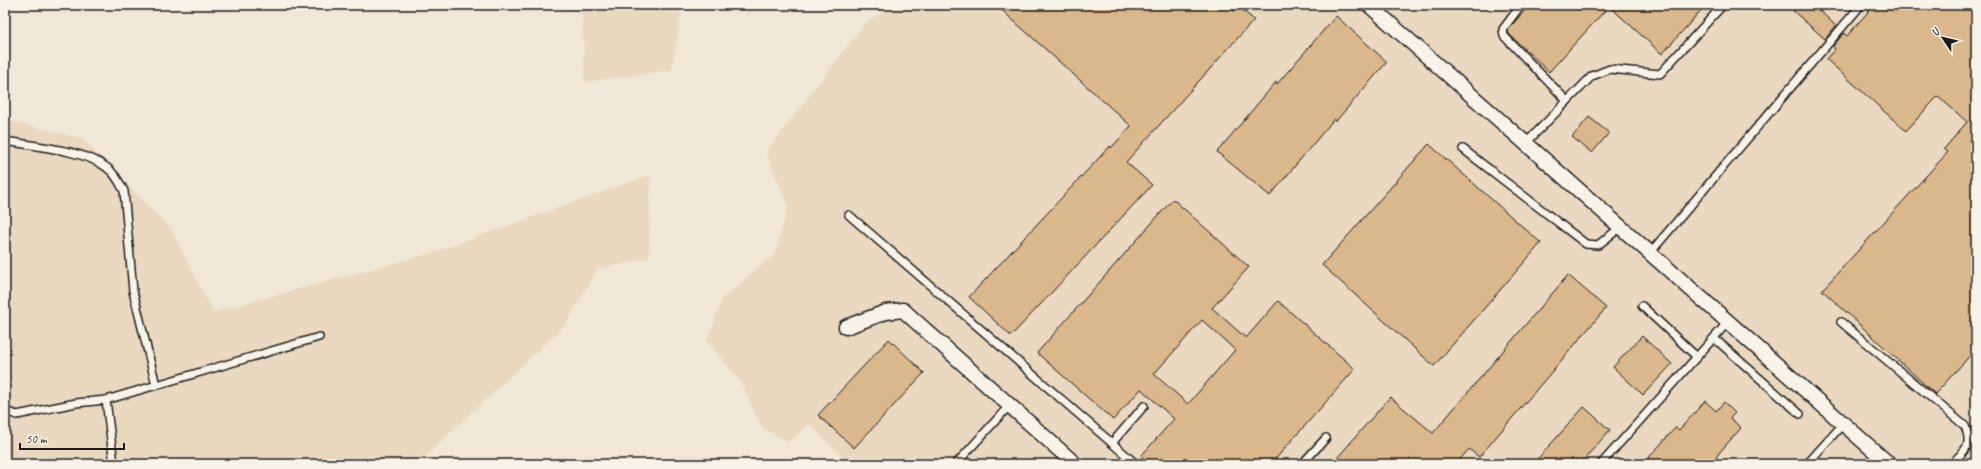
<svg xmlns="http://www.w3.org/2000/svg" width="1981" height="469" font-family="Caveat,sans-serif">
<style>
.built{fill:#ead9c0}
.building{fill:#dbb78c;stroke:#1c1c1c;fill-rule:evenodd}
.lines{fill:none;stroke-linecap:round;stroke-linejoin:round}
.lane-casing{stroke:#1c1c1c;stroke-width:10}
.street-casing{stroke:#1c1c1c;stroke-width:17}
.lane{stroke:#f7f3e8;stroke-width:7}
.street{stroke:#f7f3e8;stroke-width:14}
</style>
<rect width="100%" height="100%" fill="#f1e7d6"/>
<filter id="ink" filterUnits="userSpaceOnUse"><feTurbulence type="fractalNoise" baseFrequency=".025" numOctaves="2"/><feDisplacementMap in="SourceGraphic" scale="8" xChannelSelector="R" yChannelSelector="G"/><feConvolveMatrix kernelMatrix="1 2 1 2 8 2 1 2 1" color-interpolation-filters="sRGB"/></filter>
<g filter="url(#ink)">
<g class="built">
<polygon points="559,5 682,5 672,70 585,82 582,14"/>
<polygon points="893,5 1976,5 1976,464 849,464 810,424 788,442 762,428 740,381 707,341 723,298 775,254 788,206 766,152 865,23"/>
<polygon points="5,120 83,139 172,230 213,312 432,253 650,175 649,258 597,269 566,324 417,464 5,464"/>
</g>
<g class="building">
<polygon points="996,5 1226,5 1234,11 1238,6 1254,20 1126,162 1152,185 1011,336 969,297 1110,146 1111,148 1131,126"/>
<polygon points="1529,5 1706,5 1662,54 1609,6 1549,72 1509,34 1508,30"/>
<polygon points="1798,5 1814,5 1836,26 1825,39 1793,11"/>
<polygon points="1874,5 1976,5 1976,349 1935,394 1822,290 1948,152 1944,149 1967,122 1938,96 1906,131 1826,59 1835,49 1833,46 1844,33 1847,36"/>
<polygon points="1336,16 1387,62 1336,121 1334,119 1270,196 1217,152 1276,82 1277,84"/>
<polygon points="1589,117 1609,133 1592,153 1572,137"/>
<polygon points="1429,144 1541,243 1434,366 1322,265"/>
<path d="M1173 199 1249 267 1212 308 1246 338 1278 301 1355 369 1271 464H1150L1141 456 1174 419 1141 389 1113 420 1037 353ZM1202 320 1235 350 1188 404 1154 374Z"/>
<polygon points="1568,275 1606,308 1479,457 1469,449 1456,464 1332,464 1390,397 1433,433"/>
<polygon points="1642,336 1672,364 1643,395 1613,367"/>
<polygon points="889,339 924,373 854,448 818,415"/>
<polygon points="1705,401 1716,411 1724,402 1735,413 1730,418 1741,428 1719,453 1712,464 1643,464 1676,427 1679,430"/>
<polygon points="1584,407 1610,430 1580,464 1533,464"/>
</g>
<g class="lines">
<defs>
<g id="lane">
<polyline points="1521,5 1503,29 1504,36 1567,101"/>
<path d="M5 141C33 146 84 150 106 167 115 173 119 182 124 191L133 291 156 385"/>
<polyline points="1526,143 1592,76 1610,69 1660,74 1723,5"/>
<polyline points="1463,149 1586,244 1598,245 1621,227"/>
<polyline points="849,215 1136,464"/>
<polyline points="1650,253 1861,5"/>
<polyline points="1642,306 1697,357"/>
<path d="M1841 322 1965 426C1973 447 1965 449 1952 464"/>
<polyline points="1714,338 1800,414"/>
<polyline points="106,400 114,464"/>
<polyline points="5,411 17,415 76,403 106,400 319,337"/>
<polyline points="1112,443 1144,406"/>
<polyline points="956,464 1009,406"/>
<polyline points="1302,464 1326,438"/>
<polyline points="1601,464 1728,322"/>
<polyline points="1807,464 1843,424"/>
</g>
<g id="street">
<polyline points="1369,5 1889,464"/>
<polyline points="846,327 886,312 903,310 1075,464"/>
</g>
</defs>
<use href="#lane" class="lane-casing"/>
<use href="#street" class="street-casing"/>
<use href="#lane" class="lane"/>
<use href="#street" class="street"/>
</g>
</g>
<rect width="1981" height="469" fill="none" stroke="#f7f3e8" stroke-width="20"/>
<rect x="10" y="10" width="1961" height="449" fill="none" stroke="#1c1c1c" stroke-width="1.5" filter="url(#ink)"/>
<g transform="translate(1943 38) rotate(305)" stroke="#f7f3e8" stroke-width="3" paint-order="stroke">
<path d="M0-3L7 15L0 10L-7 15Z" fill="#1c1c1c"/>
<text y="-6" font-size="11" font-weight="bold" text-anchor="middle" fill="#1c1c1c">U</text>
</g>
<path d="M20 443v6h104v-6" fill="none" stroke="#1c1c1c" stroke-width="2"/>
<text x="26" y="443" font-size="12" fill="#1c1c1c" stroke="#f7f3e8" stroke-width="3" paint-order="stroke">50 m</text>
</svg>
